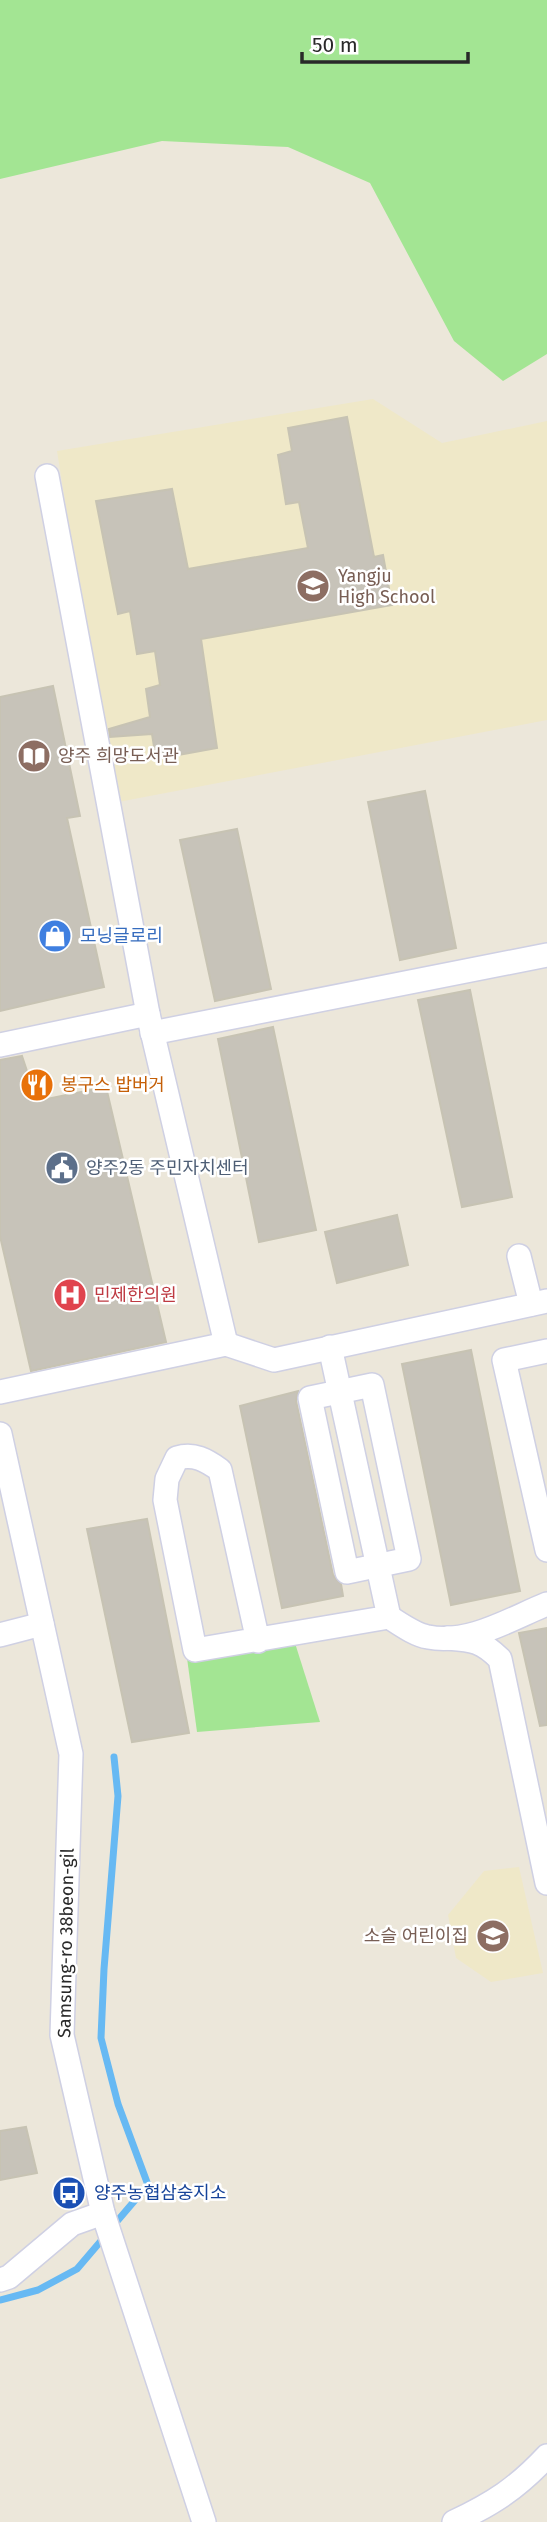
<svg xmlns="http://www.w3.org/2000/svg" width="547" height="2522" font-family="'Fira Sans','Noto Sans KR',sans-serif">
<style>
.education{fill:#efe8c8}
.green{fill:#a3e593}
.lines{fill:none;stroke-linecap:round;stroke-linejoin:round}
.stream{stroke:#67b9f3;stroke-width:7}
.building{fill:#c7c3b9;stroke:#c7c3b3;stroke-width:2}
.minor-casing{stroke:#cfd0e3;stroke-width:26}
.minor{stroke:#fff;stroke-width:23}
.labels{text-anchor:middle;stroke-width:5;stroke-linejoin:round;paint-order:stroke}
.education-label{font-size:18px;fill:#785e54;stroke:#fff;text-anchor:start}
.shop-label{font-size:18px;fill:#366cbe;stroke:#fff;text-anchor:start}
.food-label{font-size:18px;fill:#c56008;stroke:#fff;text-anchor:start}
.service-label{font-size:18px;fill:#4e5e75;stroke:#fff;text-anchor:start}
.health-label{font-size:18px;fill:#be3a42;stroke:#fff;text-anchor:start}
.street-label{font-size:18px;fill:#292929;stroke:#fff}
.transit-label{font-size:18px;fill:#164399;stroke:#fff;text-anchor:start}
</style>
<rect width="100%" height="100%" fill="#ece7da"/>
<g class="education">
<polygon points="373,399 442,443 547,421 547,720 113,803 57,451"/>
<polygon points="519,1867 543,1973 491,1982 456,1958 448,1915 484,1871"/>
</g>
<g class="green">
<polygon points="0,0 547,0 547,354 503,381 454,341 370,183 288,147 162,141 0,179"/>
<polygon points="294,1640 320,1722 197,1732 187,1658"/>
</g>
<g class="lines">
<g class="stream">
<polyline points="113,2226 148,2185 118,2104 101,2038 104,1969 118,1796 114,1757"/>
<polyline points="0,2300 38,2290 77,2269 106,2235"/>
</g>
</g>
<g class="building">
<polygon points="347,417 374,557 383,555 392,605 201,639 217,748 156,759 152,734 110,737 109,729 150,717 146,689 160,685 155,651 137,654 130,611 118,614 96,501 172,489 188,569 308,548 299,502 286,504 278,455 292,451 288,428"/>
<polygon points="53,686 80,816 67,818 104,987 0,1011 0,697"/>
<polygon points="425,791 456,948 400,960 368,802"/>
<polygon points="237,829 271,989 215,1001 180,840"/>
<polygon points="470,990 512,1197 462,1207 418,1000"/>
<polygon points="273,1027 316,1230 259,1242 218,1039"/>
<polygon points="22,1056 37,1101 106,1087 166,1342 31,1371 0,1236 0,1060"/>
<polygon points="397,1215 408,1265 337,1283 325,1232"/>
<polygon points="471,1350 520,1591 451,1605 402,1364"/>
<polygon points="298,1391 296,1401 333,1575 341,1584 343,1596 282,1608 240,1406"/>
<polygon points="147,1519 189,1733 132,1742 87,1529"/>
<polygon points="547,1628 547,1725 540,1726 519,1633"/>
<polygon points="26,2127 37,2173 0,2180 0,2131"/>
</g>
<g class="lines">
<defs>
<g id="minor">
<polyline points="152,1033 547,955"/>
<polyline points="0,1045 148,1014"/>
<polyline points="519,1256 531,1304"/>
<polyline points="226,1344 274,1360 547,1301"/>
<polyline points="547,1351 504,1360 547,1550"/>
<polygon points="372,1385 409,1559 347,1572 310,1398"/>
<polyline points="0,1392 226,1344 148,1014 47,476"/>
<polyline points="0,1434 71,1754 62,2035 103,2213 204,2522"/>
<path d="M389 1617C400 1624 415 1635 428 1637 469 1645 510 1619 547 1604"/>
<polyline points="0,1635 42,1624"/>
<path d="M447 1638C472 1640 481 1640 500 1659L547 1883"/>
<path d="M258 1641 220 1470C206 1460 194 1453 177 1458L167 1479 165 1500 195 1650 389 1617 330 1347"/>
<polyline points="0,2280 9,2277 72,2224 103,2213"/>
<path d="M454 2522C494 2503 517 2488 547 2456"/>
</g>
</defs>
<use href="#minor" class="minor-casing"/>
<use href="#minor" class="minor"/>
</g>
<defs>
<symbol id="school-disc" viewBox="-11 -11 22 22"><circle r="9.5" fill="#8d6e63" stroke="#fff"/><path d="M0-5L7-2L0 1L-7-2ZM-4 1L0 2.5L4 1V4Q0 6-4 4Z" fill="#fff"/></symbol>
<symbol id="library-disc" viewBox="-11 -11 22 22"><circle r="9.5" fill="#8d6e63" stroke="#fff"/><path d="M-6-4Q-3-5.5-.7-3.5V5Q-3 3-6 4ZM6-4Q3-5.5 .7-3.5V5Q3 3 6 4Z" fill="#fff"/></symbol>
<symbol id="shop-disc" viewBox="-11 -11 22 22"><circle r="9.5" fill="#3f7fe0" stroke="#fff"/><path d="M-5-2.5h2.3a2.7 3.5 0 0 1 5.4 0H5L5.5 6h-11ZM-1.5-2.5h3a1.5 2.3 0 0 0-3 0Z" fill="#fff"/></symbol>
<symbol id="restaurant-disc" viewBox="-11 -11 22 22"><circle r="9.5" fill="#e8710a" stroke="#fff"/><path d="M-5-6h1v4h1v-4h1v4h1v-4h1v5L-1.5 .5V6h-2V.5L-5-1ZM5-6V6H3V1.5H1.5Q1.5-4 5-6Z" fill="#fff"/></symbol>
<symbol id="civic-disc" viewBox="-11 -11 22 22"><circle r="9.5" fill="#5c6f8a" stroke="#fff"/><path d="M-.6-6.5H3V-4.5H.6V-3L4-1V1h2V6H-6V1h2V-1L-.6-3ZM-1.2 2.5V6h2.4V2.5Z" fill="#fff"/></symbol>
<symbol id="hospital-disc" viewBox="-11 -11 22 22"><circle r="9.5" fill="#e0444e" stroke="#fff"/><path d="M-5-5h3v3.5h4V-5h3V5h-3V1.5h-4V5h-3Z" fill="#fff"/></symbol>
<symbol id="bus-disc" viewBox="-11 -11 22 22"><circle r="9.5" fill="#1a4fb4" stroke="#fff"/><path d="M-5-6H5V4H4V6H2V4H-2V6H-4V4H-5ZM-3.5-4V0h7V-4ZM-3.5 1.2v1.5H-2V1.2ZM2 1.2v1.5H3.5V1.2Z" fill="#fff"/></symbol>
</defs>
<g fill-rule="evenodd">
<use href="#school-disc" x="294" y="567" width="38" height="38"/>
<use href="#library-disc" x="15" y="737" width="38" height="38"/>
<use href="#shop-disc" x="36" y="917" width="38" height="38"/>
<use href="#restaurant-disc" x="18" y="1066" width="38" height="38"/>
<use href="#civic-disc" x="43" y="1149" width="38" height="38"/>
<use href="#hospital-disc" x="51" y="1276" width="38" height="38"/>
<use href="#school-disc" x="474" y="1917" width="38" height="38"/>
<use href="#bus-disc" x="50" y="2174" width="38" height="38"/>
</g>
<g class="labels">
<g class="education-label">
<text x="338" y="582">Yangju<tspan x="338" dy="21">High School</tspan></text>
<text x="58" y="762">양주 희망도서관</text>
<text x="468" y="1942" text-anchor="end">소슬 어린이집</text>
</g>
<g class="shop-label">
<text x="80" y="942">모닝글로리</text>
</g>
<g class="food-label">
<text x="61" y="1091">봉구스 밥버거</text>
</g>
<g class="service-label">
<text x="86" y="1174">양주2동 주민자치센터</text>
</g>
<g class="health-label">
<text x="94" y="1301">민제한의원</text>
</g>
<g class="street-label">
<text transform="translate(66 1943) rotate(-89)" y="6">Samsung-ro 38beon-gil</text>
</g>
<g class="transit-label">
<text x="94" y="2199">양주농협삼숭지소</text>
</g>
</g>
<path d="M302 52v10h166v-10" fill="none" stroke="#292929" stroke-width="3.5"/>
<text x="312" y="52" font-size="21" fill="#292929" stroke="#ffffff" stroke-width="5" paint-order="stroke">50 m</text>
</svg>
